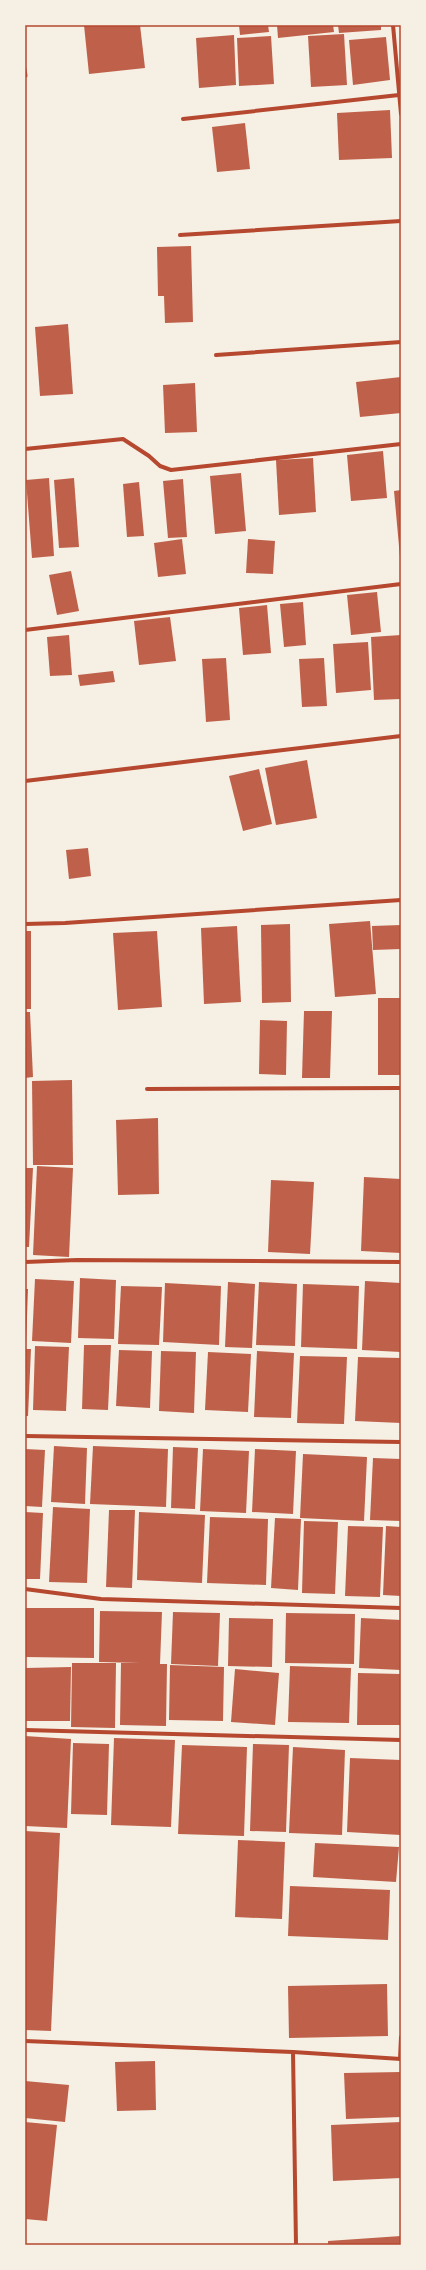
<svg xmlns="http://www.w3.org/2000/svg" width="426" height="2270" font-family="Lora,serif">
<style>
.building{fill:#bf614a}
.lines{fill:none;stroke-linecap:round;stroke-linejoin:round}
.service{stroke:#b5482f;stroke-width:3}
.minor{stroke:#b5482f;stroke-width:4}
.neatline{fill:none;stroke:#b5482f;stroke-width:1.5}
</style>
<rect width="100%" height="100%" fill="#f6efe4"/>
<g class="building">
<polygon points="84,25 140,25 145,68 89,74"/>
<polygon points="239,25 268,25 269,32 240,35"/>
<polygon points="277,25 333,25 334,32 278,38"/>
<polygon points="338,25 381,25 381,30 339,33"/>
<polygon points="344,34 347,85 311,87 308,36"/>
<polygon points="234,35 236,85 199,88 196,38"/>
<polygon points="271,36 274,84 239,86 237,38"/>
<polygon points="386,37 390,80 353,85 349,40"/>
<polygon points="390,110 392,158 339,160 337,113"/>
<polygon points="245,123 250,169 217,172 212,127"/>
<polygon points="191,246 193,322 165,323 164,296 158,296 157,247"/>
<polygon points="68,324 73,394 40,396 35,327"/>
<polygon points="401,377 401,413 360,417 356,382"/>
<polygon points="195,383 197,432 165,433 163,385"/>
<polygon points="383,451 387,498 351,501 347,455"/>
<polygon points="313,458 316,512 279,515 276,460"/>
<polygon points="241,473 246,531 215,534 210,476"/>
<polygon points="49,478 54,556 32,558 26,480"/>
<polygon points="74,478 79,547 59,548 54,480"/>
<polygon points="183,479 187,537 168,538 163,481"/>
<polygon points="139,482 144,536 127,537 123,484"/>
<polygon points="401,490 401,557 400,557 394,491"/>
<polygon points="182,539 186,574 158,577 154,543"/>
<polygon points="248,539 275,541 273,574 246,573"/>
<polygon points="71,571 79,611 57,615 49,575"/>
<polygon points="377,592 381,632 351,635 347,595"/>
<polygon points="303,602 306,645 284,647 280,604"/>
<polygon points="267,605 271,653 243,655 239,608"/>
<polygon points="170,617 176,661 139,665 134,621"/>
<polygon points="69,635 72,675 50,676 47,637"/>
<polygon points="401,635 401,699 374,700 371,637"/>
<polygon points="368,642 371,690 336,693 333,644"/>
<polygon points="226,658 230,720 206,722 202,659"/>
<polygon points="324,658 327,706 302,707 299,659"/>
<polygon points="113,671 115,682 80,686 78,675"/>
<polygon points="307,760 317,818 276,825 265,768"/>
<polygon points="259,769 272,824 243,831 229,776"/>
<polygon points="88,848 91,876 69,879 66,850"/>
<polygon points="370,921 376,994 335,997 329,924"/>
<polygon points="290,924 291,1002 262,1003 261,925"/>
<polygon points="401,925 401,949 373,950 372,926"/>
<polygon points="237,926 241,1002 204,1004 201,928"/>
<rect x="25" y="931" width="6" height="78"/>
<polygon points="157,931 162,1007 118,1010 113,933"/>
<rect x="378" y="998" width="23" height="77"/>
<polygon points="304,1011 332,1011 330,1078 302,1078"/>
<polygon points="25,1012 30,1012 33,1077 25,1078"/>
<polygon points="260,1020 287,1021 286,1075 259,1074"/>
<polygon points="72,1080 73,1165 33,1165 32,1081"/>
<polygon points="158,1118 159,1194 118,1195 116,1120"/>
<polygon points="37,1166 73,1168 69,1257 33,1255"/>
<polygon points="25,1168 33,1168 29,1247 25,1247"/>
<polygon points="364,1177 401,1179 401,1253 361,1251"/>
<polygon points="271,1180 314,1182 310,1254 268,1252"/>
<polygon points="80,1278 116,1280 114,1339 78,1338"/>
<polygon points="35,1279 74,1281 71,1343 32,1341"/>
<polygon points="365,1281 401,1283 401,1352 362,1350"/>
<polygon points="228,1282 255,1284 252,1348 225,1347"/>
<polygon points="259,1282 297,1284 295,1346 256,1345"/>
<polygon points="165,1283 221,1286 219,1345 163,1342"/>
<polygon points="303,1284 359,1286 357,1349 301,1347"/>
<polygon points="121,1286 162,1287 159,1345 118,1344"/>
<polygon points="25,1289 28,1289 26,1343 25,1343"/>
<polygon points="84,1345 111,1345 108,1410 82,1409"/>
<polygon points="35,1346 69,1347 66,1411 33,1410"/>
<polygon points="25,1349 31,1349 28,1416 25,1416"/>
<polygon points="119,1350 152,1351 150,1408 116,1406"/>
<polygon points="161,1351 196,1352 194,1413 159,1411"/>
<polygon points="257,1351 294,1353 291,1418 254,1417"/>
<polygon points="208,1352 251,1354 248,1412 205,1410"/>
<polygon points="300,1356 347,1357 344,1424 297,1423"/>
<polygon points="358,1357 401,1358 401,1423 355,1421"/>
<polygon points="54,1446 87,1448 85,1504 51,1502"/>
<polygon points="93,1446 168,1449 166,1507 90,1504"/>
<polygon points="173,1447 198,1448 195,1509 171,1508"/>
<polygon points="25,1449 45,1450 42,1507 25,1506"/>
<polygon points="203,1449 249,1451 246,1513 200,1511"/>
<polygon points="255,1449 296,1451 293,1514 252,1512"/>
<polygon points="303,1454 367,1457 364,1521 300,1518"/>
<polygon points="373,1458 401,1459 401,1521 370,1520"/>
<polygon points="53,1507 90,1509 87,1583 49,1582"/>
<polygon points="109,1510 135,1510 132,1588 106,1587"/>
<polygon points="25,1512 43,1513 40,1579 25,1579"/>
<polygon points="139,1512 205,1515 202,1583 137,1580"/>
<polygon points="210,1517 268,1519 266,1585 207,1583"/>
<polygon points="275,1518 301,1519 298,1590 271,1588"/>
<polygon points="304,1521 338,1522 335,1594 302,1593"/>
<polygon points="348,1526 383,1527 380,1597 345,1596"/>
<polygon points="386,1526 401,1527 401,1596 383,1595"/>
<polygon points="25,1608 94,1608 94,1658 25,1657"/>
<polygon points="100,1611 162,1612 160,1664 167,1664 166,1726 120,1725 121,1663 140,1663 99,1662"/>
<polygon points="173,1612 220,1613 218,1666 171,1664"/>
<polygon points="286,1613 355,1614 354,1664 285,1663"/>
<polygon points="229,1618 273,1619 272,1667 228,1666"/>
<polygon points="361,1618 401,1620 401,1670 359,1668"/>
<polygon points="72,1663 116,1663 115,1728 71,1727"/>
<polygon points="170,1665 224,1667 223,1721 169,1720"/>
<polygon points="290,1666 351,1668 349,1723 288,1722"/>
<polygon points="71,1667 70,1721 26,1721 26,1668"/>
<polygon points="235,1669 279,1673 275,1725 231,1722"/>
<polygon points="358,1673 401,1674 401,1725 357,1725"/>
<polygon points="25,1736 71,1739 67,1828 25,1826"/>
<polygon points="114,1738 175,1740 171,1827 111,1825"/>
<polygon points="73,1743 109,1744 107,1815 71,1814"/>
<polygon points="253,1744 289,1745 286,1832 250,1831"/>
<polygon points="182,1745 247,1747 244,1836 178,1834"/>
<polygon points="293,1747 345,1750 342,1835 289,1833"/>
<polygon points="350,1758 401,1760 401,1835 347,1832"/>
<polygon points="25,1831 60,1833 51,2031 25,2030"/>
<polygon points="238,1840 285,1842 282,1919 235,1917"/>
<polygon points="315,1843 399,1847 396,1882 313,1877"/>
<polygon points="290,1886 390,1890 388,1940 288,1936"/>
<polygon points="387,1984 388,2036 289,2038 288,1986"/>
<polygon points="155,2061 156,2110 117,2111 115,2062"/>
<polygon points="401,2072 401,2117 346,2119 344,2073"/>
<polygon points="25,2081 69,2085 65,2122 25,2118"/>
<polygon points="25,2122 57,2125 47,2221 25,2219"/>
<polygon points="401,2122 401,2178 333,2181 331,2125"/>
<polygon points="401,2236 401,2245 328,2245 328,2241"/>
</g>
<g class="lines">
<polyline class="service" points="25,69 26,76"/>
<g class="minor">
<polyline points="393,25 401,114"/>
<polyline points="183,119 399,95"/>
<polyline points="180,235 401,221"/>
<polyline points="216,355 401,342"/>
<polyline points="25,449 123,439 149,456 160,466 171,470 401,444"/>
<polyline points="25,630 401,584"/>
<polyline points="25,781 401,736"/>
<polyline points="25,924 65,923 401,900"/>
<polyline points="147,1089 401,1088"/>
<polyline points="25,1262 77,1260 401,1262"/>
<polyline points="25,1436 401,1442"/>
<polyline points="25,1589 101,1599 401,1608"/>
<polyline points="25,1730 401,1740"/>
<polyline points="25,2041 293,2052 401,2059"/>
<polyline points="293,2052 296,2245"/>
<polyline points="400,2059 401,2037"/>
</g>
</g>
<rect width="426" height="2270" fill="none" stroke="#f6efe4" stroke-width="52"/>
<rect x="26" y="26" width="374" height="2218" class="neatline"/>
</svg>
